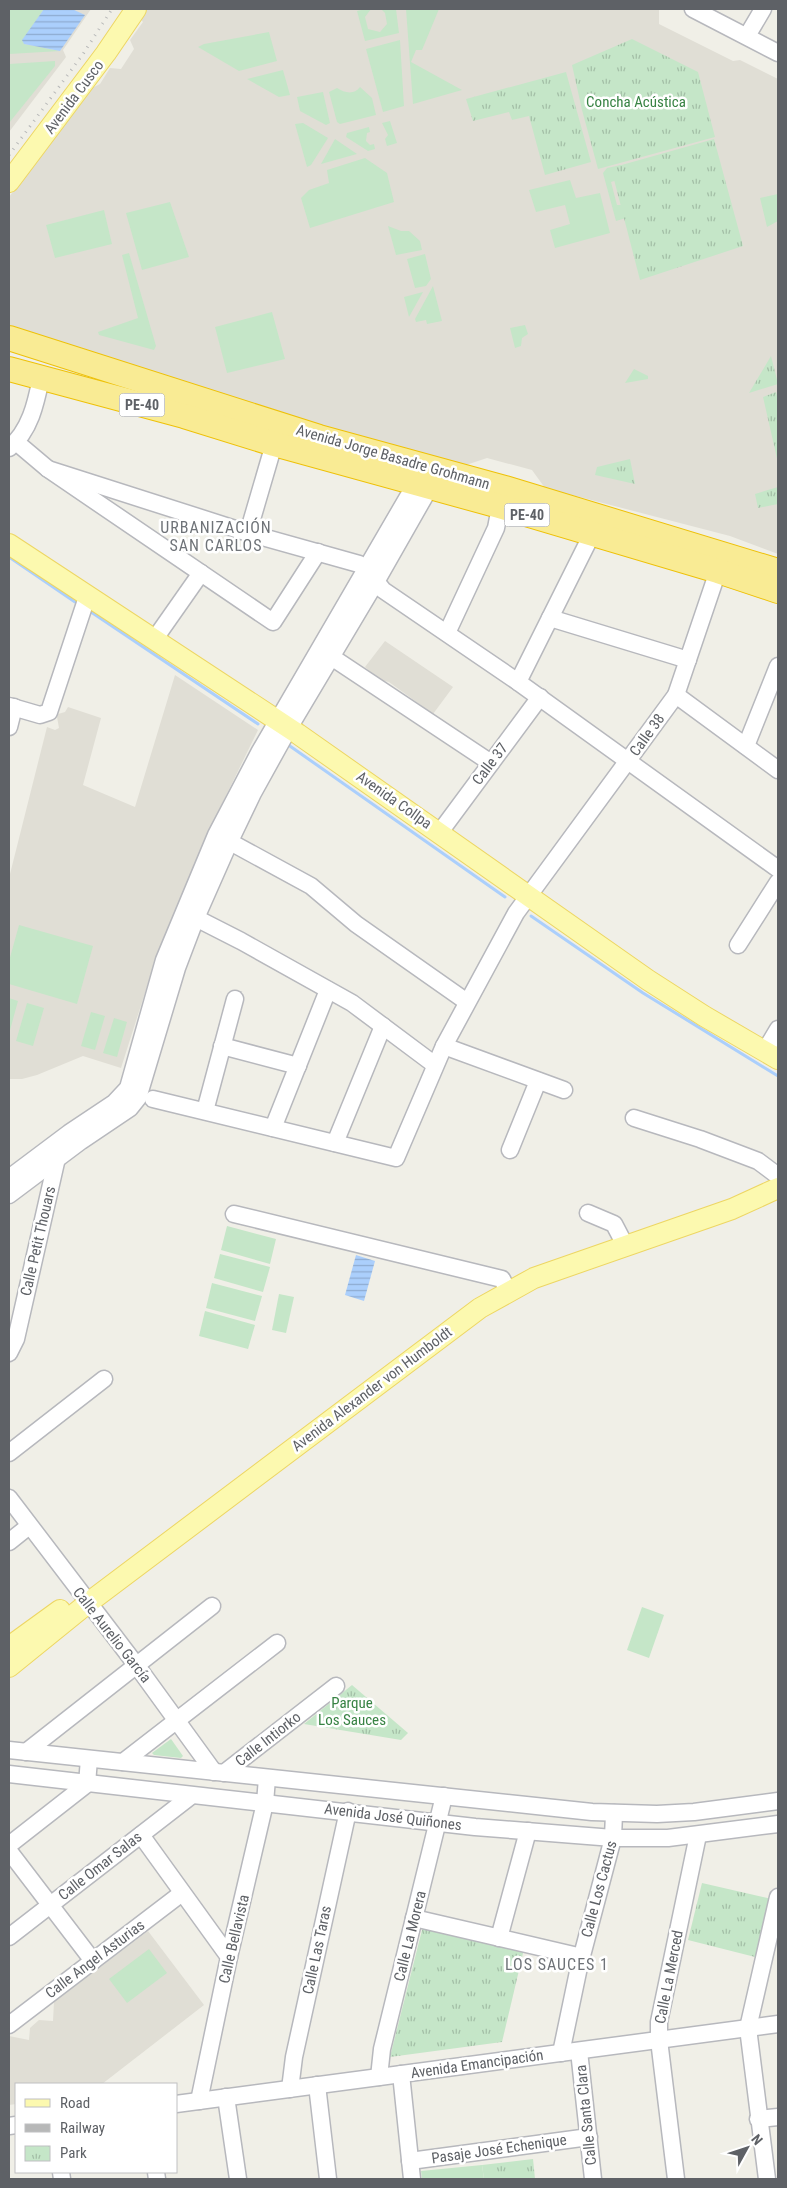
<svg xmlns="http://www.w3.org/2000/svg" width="787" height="2188" font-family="'Roboto Condensed',sans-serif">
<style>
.education{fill:#e0ded5}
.green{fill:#c5e6c8}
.park{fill:url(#park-tufts)}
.water{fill:url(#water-rules)}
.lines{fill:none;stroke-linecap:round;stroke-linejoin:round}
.stream{stroke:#abcffc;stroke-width:3}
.minor-casing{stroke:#b7b8bd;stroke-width:19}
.major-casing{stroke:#edd663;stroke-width:22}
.highway-casing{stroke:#eec108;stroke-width:26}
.minor{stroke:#fff;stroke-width:16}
.major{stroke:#fcf9af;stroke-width:20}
.highway{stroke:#f9eb94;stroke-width:24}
.rail{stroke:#b7b8b8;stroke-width:3;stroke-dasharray:1 6;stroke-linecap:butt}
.labels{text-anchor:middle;stroke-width:5;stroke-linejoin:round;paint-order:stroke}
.shield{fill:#fff;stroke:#8e9094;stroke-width:1}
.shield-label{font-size:14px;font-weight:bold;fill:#5e6166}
.street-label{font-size:15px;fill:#5e6166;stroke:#fff}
.park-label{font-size:15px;fill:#388344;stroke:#fff}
.neighbourhood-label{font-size:16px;letter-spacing:1px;fill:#6f7378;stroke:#fff}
</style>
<defs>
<pattern id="park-tufts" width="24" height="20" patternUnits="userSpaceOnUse" patternTransform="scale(1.25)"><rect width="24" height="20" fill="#c5e6c8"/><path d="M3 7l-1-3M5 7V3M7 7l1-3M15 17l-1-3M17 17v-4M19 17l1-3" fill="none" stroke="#a3bea6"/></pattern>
<pattern id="water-rules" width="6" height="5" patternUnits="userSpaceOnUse" patternTransform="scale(1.25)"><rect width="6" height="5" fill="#abcffc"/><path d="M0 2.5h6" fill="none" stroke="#8eabd0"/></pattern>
</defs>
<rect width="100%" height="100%" fill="#f0efe7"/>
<g class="education">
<polygon points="9,9 91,9 63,50 66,57 9,132"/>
<polygon points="148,9 659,9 659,24 733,61 740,60 778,79 778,554 730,536 545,488 532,470 487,458 463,466 344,434 9,326 9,197 90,89 100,84 110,68 121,69 134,49 130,40 143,22 141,20"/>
<polygon points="385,641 453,687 433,714 389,682 379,680 365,667"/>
<polygon points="175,675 258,730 219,810 157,955 121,1068 83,1056 37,1075 22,1079 9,1079 9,878 47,727 55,730 59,728 57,717 58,714 65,712 68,707 101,718 83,785 135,807"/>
<polygon points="148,1931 204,2005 102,2084 16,2084 16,2104 9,2105 9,2036 29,2040 30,2028 39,2020 53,2021 54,2002"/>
</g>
<g class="green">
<polygon points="9,9 44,9 23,40 24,44 60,51 9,54"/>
<polygon points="365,9 371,9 365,17 368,29 380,32 387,24 385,13 381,9 396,9 399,33 365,41 357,11"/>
<polygon points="406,9 439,9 422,50 416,50 411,62 462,90 413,104"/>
<polygon points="269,32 277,61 239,71 198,47 204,44"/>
<polygon points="400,40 404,106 383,112 366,49"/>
<polygon points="55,61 55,66 9,123 9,64"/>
<polygon points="283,70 290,95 279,97 247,79"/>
<path d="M360 87 372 98 376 115 340 124 337 122 329 92 337 88C345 93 354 95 360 87Z"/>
<polygon points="323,92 330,123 326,125 300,111 297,97"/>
<polygon points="390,121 397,143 387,146 385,139 388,135 382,123"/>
<polygon points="303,123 328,138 311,165 307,167 295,124"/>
<polygon points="369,127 370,132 367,133 366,141 370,145 374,144 375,149 368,151 346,137 347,133"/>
<polygon points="335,139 357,154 321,164"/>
<polygon points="365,158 387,173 394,202 310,228 301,198 309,190 329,183 327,170"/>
<polygon points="621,165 624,178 611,182 617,205 622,205 626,218 616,221 603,173 607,168"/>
<polygon points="570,180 576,198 600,193 610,233 555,248 550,230 570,224 565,205 536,212 529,190"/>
<polygon points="778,194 778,221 767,227 760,198"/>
<polygon points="170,202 189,257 142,270 126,213"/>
<polygon points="104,210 112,244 55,258 46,225"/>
<polygon points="388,226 401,231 409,231 420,241 422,250 396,255"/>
<polygon points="129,253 156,346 154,350 99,335 98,332 138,318 122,255"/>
<polygon points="425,254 431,279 426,286 415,288 407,259"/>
<polygon points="433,286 442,321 427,324 426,320 416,322 415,319"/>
<polygon points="423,292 409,317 404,297"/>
<polygon points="272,312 285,359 227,373 215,327"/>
<polygon points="525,325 528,334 522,338 521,346 515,348 510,328"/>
<polygon points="634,369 648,376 648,379 625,383"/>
<polygon points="19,925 93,946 77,1004 9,984 9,961"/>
<polygon points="9,998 18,1001 9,1034"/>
<polygon points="27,1003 44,1008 33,1046 16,1041"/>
<polygon points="91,1012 105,1016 95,1050 81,1046"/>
<polygon points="114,1018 127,1022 117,1057 103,1053"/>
<polygon points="227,1226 276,1239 270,1264 221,1250"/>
<polygon points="220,1254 270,1267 263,1292 214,1278"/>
<polygon points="212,1283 262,1296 255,1321 206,1308"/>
<polygon points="279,1294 294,1297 286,1333 272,1330"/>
<polygon points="205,1311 255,1325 248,1349 199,1336"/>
<polygon points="642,1607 664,1615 649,1658 627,1650"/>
<polygon points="171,1739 183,1756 181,1758 154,1755 152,1753"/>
<polygon points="149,1949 167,1973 127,2003 109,1979"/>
<polygon points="482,2165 484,2179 422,2179 421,2171"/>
</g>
<g class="park">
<polygon points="632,39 698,72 715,137 598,169 582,110 572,65"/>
<polygon points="566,72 591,162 545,175 529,116 512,120 509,112 473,121 466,99"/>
<polygon points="714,139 743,246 640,280 611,168"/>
<polygon points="771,356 778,384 749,393"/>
<polygon points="776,392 778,400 778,463 763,397"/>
<polygon points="630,459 635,484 595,475 597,467"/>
<polygon points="778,487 778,504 758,508 755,494"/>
<polygon points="352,1685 408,1733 401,1740 304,1724"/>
<polygon points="702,1883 772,1899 759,1958 688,1940"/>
<polygon points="423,1926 524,1949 502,2042 390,2057"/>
<polygon points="533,2159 535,2179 484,2179 482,2165"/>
</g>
<g class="water">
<polygon points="44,9 72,9 85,15 60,51 24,44 22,40"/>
<polygon points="356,1255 375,1261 364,1301 345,1295"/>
</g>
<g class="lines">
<g class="stream">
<polyline points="9,557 75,602"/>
<polyline points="91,612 258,724"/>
<polyline points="287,744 505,897"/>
<polyline points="531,916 643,993 778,1076"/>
</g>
<defs>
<g id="minor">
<polyline points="693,9 778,53"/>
<polyline points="747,36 763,9"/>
<polyline points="16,442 48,469 273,622 318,552"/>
<path d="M9 448C30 431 36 403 41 378"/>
<polyline points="48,469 248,533 359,564 367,570 383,590 518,682 778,869"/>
<polyline points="248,533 274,444"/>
<polyline points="550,618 688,660"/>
<polyline points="447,633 496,528 502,497"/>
<polyline points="154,640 201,573"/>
<polyline points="324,652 491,763"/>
<polyline points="518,682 592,534"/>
<polyline points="676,695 778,770"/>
<polyline points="9,706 40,715 49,712 87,597"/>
<polyline points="9,727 14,707"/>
<polyline points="746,746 778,666"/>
<polyline points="440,832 540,697"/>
<polyline points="221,837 311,886 356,924 467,1002"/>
<polyline points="188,914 241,941 352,1003 435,1065"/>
<polyline points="738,945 778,882"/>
<polyline points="222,1046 298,1066"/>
<polyline points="765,1051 778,1029"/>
<polyline points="564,1090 444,1046 516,913 676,695 721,562"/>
<polyline points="153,1099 396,1158 444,1046"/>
<polyline points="205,1111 235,999"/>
<polyline points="634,1118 700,1139 758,1161 778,1176"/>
<polyline points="273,1128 328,990"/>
<polyline points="335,1143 383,1026"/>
<polyline points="510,1150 538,1081"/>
<polyline points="9,1178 69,1133 114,1103 128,1088 164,960 216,835 260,751 416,483"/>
<polyline points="9,1195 81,1141 130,1108 138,1098 177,968 196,918 230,841 253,793 289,728 376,582 430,487"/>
<polyline points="588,1213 614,1224 625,1245"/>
<polyline points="234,1214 502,1279 508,1291"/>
<polyline points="9,1353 16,1339 57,1158"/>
<polyline points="9,1453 104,1379"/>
<polyline points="9,1498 137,1666 214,1772"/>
<polyline points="9,1542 29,1526"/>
<polyline points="9,1750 592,1812 657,1814 694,1812 778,1801"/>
<polyline points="26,1752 212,1606"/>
<polyline points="123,1762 277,1643"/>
<polyline points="224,1773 336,1686"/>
<polyline points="9,1774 475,1827 613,1838 668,1838 778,1824"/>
<polyline points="141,1835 229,1957"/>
<polyline points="9,1845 87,1784 89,1759"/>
<polyline points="9,1851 93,1961"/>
<polyline points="414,1918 582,1957"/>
<polyline points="9,1937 191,1796"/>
<polyline points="499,1938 528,1831"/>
<polyline points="9,2025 182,1893"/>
<polyline points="579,2051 593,2179"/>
<polyline points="561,2053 579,1967 613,1838 614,1813"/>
<polyline points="401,2074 412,2179"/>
<polyline points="379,2077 382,2049 444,1796"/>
<polyline points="317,2085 328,2179"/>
<polyline points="290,2089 294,2057 348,1811"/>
<polyline points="226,2097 238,2179"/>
<polyline points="199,2101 229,1957 265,1803 267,1778"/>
<polyline points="176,2104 778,2024"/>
<polyline points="758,2119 778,2117"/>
<polyline points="9,2126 16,2125"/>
<polyline points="410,2161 589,2137"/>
<polyline points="61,2172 62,2179"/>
<polyline points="156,2172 157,2179"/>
<polyline points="676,2179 659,2040 659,2022 698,1835"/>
<polyline points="767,2179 748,2028 778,1897"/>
</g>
<g id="major">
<polyline points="9,182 106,53 136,9"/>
<polyline points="9,544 298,734 648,980 704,1016 778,1059"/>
<polyline points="9,1647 60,1610"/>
<polyline points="9,1667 88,1603 480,1308 534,1278 732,1209 778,1188"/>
</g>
<g id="highway">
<polyline points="9,338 319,437 505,488 778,571"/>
<polyline points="9,369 184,416 274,444 499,506 718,571 778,591"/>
</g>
</defs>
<use href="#minor" class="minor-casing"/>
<use href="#major" class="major-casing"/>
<use href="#highway" class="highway-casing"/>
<use href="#minor" class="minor"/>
<use href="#major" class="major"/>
<use href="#highway" class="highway"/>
<polyline class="rail" points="9,155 83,54 112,9"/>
</g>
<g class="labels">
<g class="shield">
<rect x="119.5" y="393.5" width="45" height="23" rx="4"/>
<rect x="504.5" y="503.5" width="45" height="23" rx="4"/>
</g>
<g class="shield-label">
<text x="142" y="410">PE-40</text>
<text x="527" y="520">PE-40</text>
</g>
<g class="street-label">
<text transform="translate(74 97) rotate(-53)" y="5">Avenida Cusco</text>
<text transform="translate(393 457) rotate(16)" y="5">Avenida Jorge Basadre Grohmann</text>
<text transform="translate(647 735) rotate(-54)" y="5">Calle 38</text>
<text transform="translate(490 764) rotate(-53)" y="5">Calle 37</text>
<text transform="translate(394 800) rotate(35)" y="5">Avenida Collpa</text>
<text transform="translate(38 1241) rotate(-77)" y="5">Calle Petit Thouars</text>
<text transform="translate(372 1389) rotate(-37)" y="5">Avenida Alexander von Humboldt</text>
<text transform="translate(112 1635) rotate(52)" y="5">Calle Aurelio García</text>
<text transform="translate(268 1739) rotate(-38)" y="5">Calle Intiorko</text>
<text transform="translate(393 1817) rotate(7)" y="5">Avenida José Quiñones</text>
<text transform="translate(100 1866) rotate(-38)" y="5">Calle Omar Salas</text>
<text transform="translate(599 1889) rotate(-75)" y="5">Calle Los Cactus</text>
<text transform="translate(410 1936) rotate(-76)" y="5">Calle La Morera</text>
<text transform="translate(234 1939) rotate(-77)" y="5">Calle Bellavista</text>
<text transform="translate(317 1950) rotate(-78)" y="5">Calle Las Taras</text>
<text transform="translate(95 1959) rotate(-37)" y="5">Calle Angel Asturias</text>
<text transform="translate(669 1977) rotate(-79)" y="5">Calle La Merced</text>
<text transform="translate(477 2064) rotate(-8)" y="5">Avenida Emancipación</text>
<text transform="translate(586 2115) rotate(-96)" y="5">Calle Santa Clara</text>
<text transform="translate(499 2149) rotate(-8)" y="5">Pasaje José Echenique</text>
</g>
<g class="park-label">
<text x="636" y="107">Concha Acústica</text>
<text x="352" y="1708">Parque<tspan x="352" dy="17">Los Sauces</tspan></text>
</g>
<g class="neighbourhood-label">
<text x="216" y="533">URBANIZACIÓN<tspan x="216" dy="18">SAN CARLOS</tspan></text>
<text x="557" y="1970">LOS SAUCES 1</text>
</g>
</g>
<rect width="787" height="2188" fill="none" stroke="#5e6166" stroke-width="20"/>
<rect x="15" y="2083" width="162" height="90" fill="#ffffff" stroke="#bfc0c2"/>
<rect x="25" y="2099" width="25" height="8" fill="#fcf9af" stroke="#bfc0c2"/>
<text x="60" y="2108" font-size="15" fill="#5e6166">Road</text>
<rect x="25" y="2124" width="25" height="8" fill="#b7b8b8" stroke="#bfc0c2"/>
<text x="60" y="2133" font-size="15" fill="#5e6166">Railway</text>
<rect x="25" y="2146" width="25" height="15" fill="url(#park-tufts)" stroke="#bfc0c2"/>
<text x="60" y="2158" font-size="15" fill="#5e6166">Park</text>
<g transform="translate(747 2148) rotate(50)" stroke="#ffffff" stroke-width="4" paint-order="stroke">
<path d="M0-4L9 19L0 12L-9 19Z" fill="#5e6166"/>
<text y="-8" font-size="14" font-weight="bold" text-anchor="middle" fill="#5e6166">N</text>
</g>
</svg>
